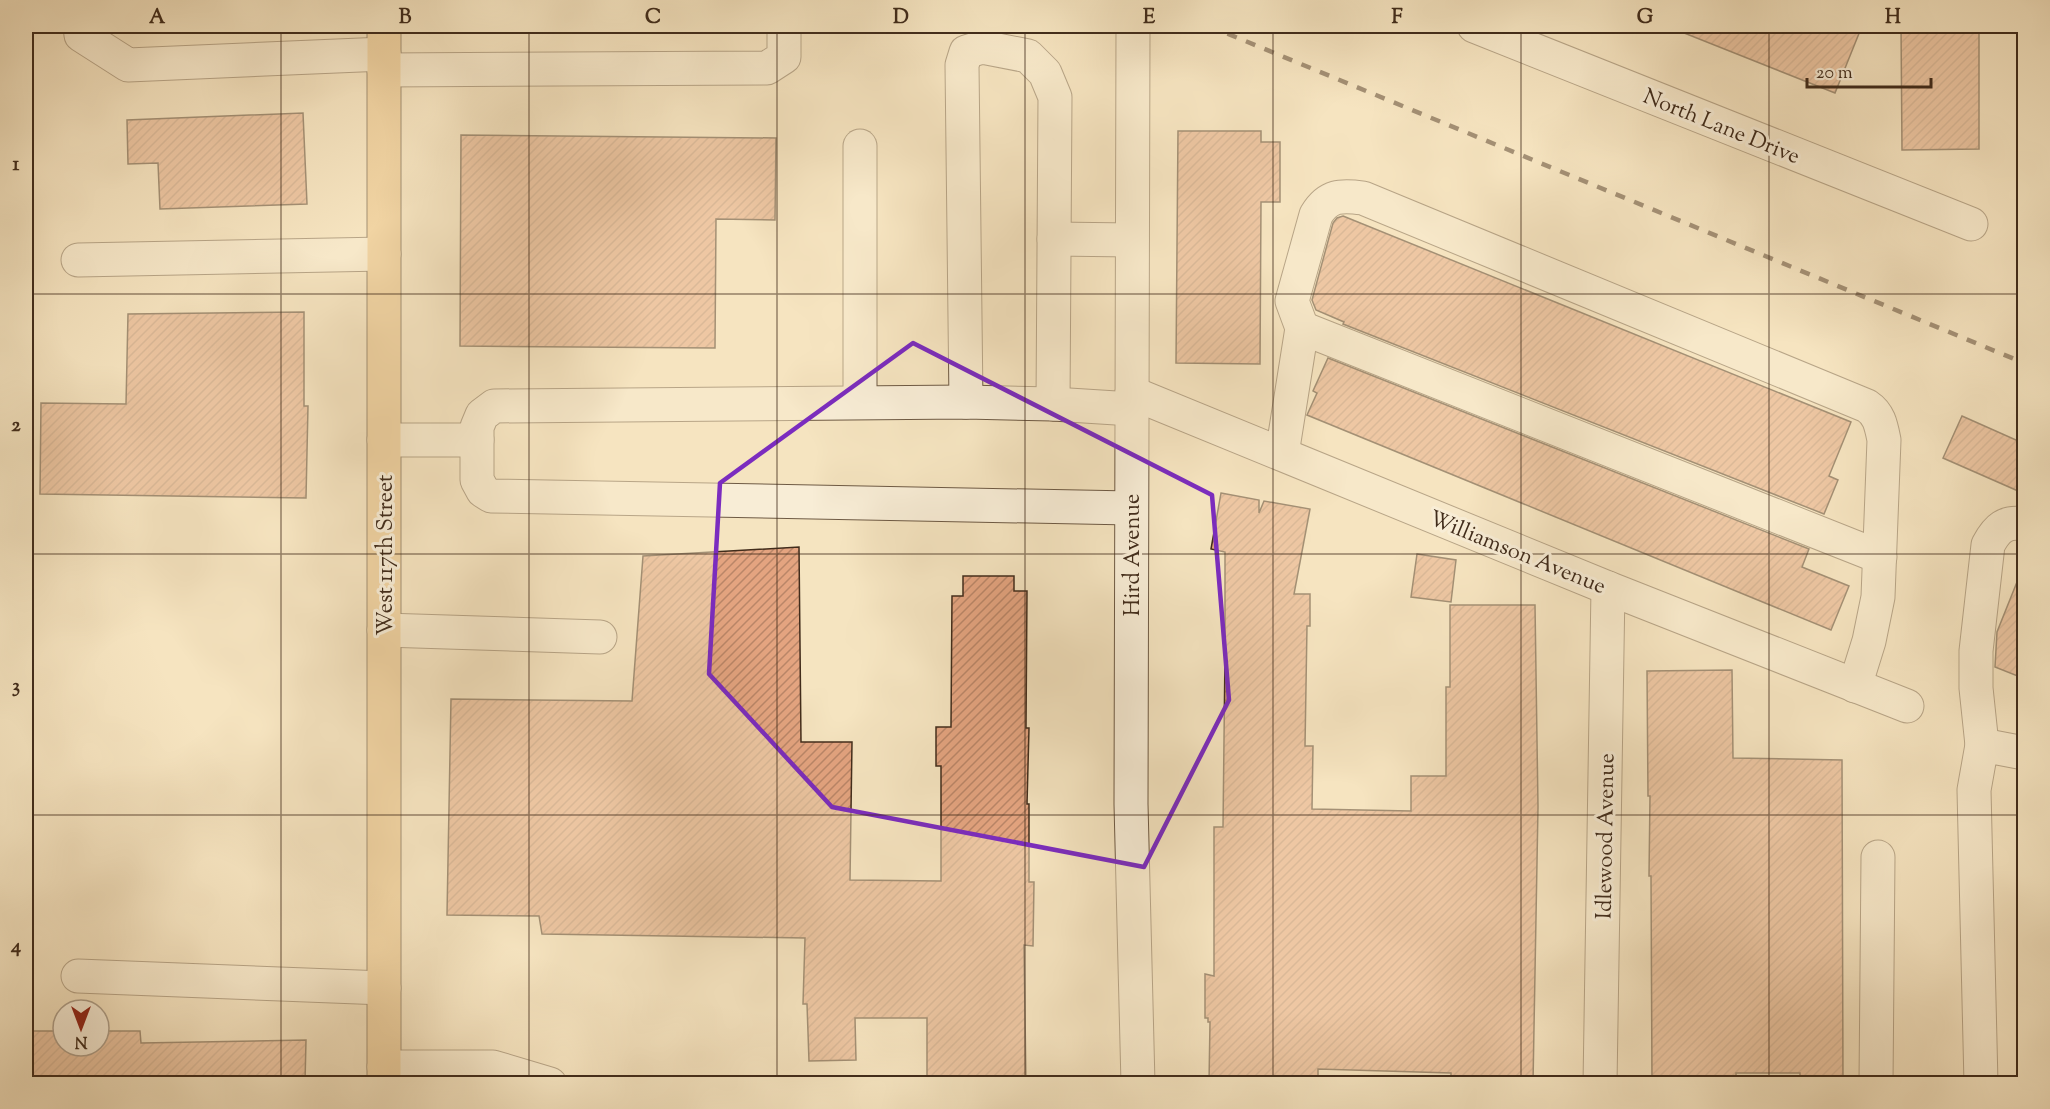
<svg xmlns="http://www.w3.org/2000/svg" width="2050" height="1109" font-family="'Sorts Mill Goudy',serif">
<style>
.building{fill:url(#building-hatch);stroke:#412c1b;stroke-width:1.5}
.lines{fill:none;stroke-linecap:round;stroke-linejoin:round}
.minor-casing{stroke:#6e5a44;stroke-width:35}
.major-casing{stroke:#412c1b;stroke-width:35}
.minor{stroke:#f8edd6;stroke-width:33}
.major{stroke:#eac280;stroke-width:33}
.rail{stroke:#412c1b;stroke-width:4.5;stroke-dasharray:10 10;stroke-linecap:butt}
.marked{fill:none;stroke:#7b2cbf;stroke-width:4.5;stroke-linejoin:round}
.grid{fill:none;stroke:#412c1b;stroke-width:1.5;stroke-opacity:0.55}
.labels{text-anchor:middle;stroke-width:6;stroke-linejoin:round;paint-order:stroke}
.street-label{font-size:22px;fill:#412c1b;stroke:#f8edd6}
.neatline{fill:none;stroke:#412c1b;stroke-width:2}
.grid-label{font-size:20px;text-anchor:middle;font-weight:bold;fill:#412c1b}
</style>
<defs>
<pattern id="building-hatch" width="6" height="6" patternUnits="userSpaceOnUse" patternTransform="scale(1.5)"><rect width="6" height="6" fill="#e4a480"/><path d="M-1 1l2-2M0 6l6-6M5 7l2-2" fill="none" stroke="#ba8668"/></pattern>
</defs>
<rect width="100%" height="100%" fill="#f5e4c0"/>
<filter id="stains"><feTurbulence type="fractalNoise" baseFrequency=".00333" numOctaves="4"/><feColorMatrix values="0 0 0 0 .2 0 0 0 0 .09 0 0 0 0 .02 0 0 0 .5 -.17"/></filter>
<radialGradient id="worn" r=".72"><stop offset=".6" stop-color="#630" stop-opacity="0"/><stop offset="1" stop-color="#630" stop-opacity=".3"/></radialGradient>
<g class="building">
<polygon points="1669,26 1862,26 1835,93 1669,27"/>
<polygon points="1901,26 1979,26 1979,149 1902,150"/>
<polygon points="303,113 307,204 160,209 158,163 128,164 127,120"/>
<polygon points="1178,131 1261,131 1261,142 1280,142 1280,202 1261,202 1260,364 1176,363"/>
<polygon points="461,135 776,138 775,220 716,219 715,348 460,346"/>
<polygon points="1343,216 1851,422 1829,476 1838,480 1824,514 1343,324 1344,322 1316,310 1312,300 1333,223 1337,218"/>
<polygon points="304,312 304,406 308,406 306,498 40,494 41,403 126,404 128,314"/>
<polygon points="1328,358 1809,549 1802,567 1849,586 1831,630 1307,415 1317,393 1313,391"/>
<polygon points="1962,416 2025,444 2025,494 1943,458"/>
<polygon points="1221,493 1259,500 1259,513 1264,501 1310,509 1294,594 1310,594 1310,626 1307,626 1305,746 1313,746 1312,809 1411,811 1411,776 1446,776 1446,687 1450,687 1450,605 1535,605 1538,807 1533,1083 1451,1083 1451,1073 1318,1069 1318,1083 1209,1083 1210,1022 1208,1022 1208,1018 1205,1018 1205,974 1214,976 1214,827 1223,827 1225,654 1225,552 1211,549"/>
<polygon points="799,547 801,742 852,742 850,880 941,881 941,766 936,766 936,727 951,727 952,596 963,596 963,576 1014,576 1014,591 1027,591 1026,728 1029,728 1027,804 1029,804 1029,882 1034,882 1033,946 1024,945 1026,1083 927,1083 927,1018 855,1018 856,1060 809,1061 807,1004 803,1004 805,938 542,934 539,916 447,915 451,699 632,701 643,556"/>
<polygon points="1417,554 1456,560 1451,602 1411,597"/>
<polygon points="2023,567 2025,568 2025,679 1995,667 1997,632"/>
<polygon points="1732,670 1733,758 1842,760 1843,1083 1800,1083 1800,1073 1736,1073 1736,1083 1652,1083 1651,876 1649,876 1650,796 1648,796 1647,671"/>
<polygon points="26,1031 63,1031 63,1046 99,1046 99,1031 140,1031 141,1043 306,1040 305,1083 26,1083"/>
</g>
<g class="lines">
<defs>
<g id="minor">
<polyline points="80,26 81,35 128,65 384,54"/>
<polyline points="1133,26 1131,804 1138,1084"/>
<polyline points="1474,26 1971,224"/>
<polyline points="384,70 767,68 784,57 784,26"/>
<polyline points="860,146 860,402"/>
<polyline points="1054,239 1132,240"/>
<polyline points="78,260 384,254"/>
<polyline points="1302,328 1880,557"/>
<polyline points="1132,393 1608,588 1907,706"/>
<polyline points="966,402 962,65 966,52 982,47 1028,56 1045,73 1055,97 1053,404"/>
<polyline points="384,440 477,440"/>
<path d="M1282 454 1302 328 1292 301 1316 215C1328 195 1341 195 1363 198L1867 406C1879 414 1881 425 1884 440L1878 597 1869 641 1855 686"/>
<polyline points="1131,508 491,496 483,491 477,480 477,427 482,415 494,406 966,402 1053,404 1132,409"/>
<polyline points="384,630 600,637"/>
<path d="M1982 745 1976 688V651L1988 545C1997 528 2005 521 2024 524"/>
<polyline points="78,976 384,988"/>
<polyline points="384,1067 493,1067 550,1084"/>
<polyline points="1600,1084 1608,588"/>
<polyline points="1876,1084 1878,857"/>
<polyline points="1981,1084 1974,790 1982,745 2024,753"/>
</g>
<polyline id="major" points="384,26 384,1084"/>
</defs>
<use href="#minor" class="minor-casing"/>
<use href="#major" class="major-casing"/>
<use href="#minor" class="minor"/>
<use href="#major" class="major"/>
<polyline class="rail" points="1209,26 2024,363"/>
</g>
<path d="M0 0H2050V1109H0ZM913 343 1212 495 1229 700 1144 867 832 807 709 674 720 483Z" fill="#f5e4c0" fill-opacity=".55" fill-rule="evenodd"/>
<path class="marked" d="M913 343 1212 495 1229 700 1144 867 832 807 709 674 720 483Z"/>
<path class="grid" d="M281 26V1084M529 26V1084M777 26V1084M1025 26V1084M1273 26V1084M1521 26V1084M1769 26V1084M26 294H2024M26 554H2024M26 815H2024"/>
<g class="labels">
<g class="street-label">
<text transform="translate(1722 125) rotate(22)" y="8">North Lane Drive</text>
<text transform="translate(1518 551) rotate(22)" y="8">Williamson Avenue</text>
<text transform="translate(384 555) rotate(-90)" y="8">West 117th Street</text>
<text transform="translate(1131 555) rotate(-90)" y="8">Hird Avenue</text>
<text transform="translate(1604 836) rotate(-89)" y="8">Idlewood Avenue</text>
</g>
</g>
<rect width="2050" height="1109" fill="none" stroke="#f5e4c0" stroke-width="66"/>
<g transform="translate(81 1028) rotate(180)"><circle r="28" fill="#f8edd6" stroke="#afa08b" stroke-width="1.5"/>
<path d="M0-4.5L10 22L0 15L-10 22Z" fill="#8f2418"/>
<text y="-9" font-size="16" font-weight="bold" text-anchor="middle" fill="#412c1b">N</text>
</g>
<path d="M1807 78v9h124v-9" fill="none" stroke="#412c1b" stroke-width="3"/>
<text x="1816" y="78" font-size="18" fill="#412c1b" stroke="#f8edd6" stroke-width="4.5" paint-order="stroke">20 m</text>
<rect x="33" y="33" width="1984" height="1043" class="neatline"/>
<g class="grid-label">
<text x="157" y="23">A</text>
<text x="405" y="23">B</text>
<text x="653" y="23">C</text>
<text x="901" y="23">D</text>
<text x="1149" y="23">E</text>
<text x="1397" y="23">F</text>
<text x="1645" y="23">G</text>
<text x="1893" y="23">H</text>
<text x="16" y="170">1</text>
<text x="16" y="431">2</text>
<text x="16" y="692">3</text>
<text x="16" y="952">4</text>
</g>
<rect width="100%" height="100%" filter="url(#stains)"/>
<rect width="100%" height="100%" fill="url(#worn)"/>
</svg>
